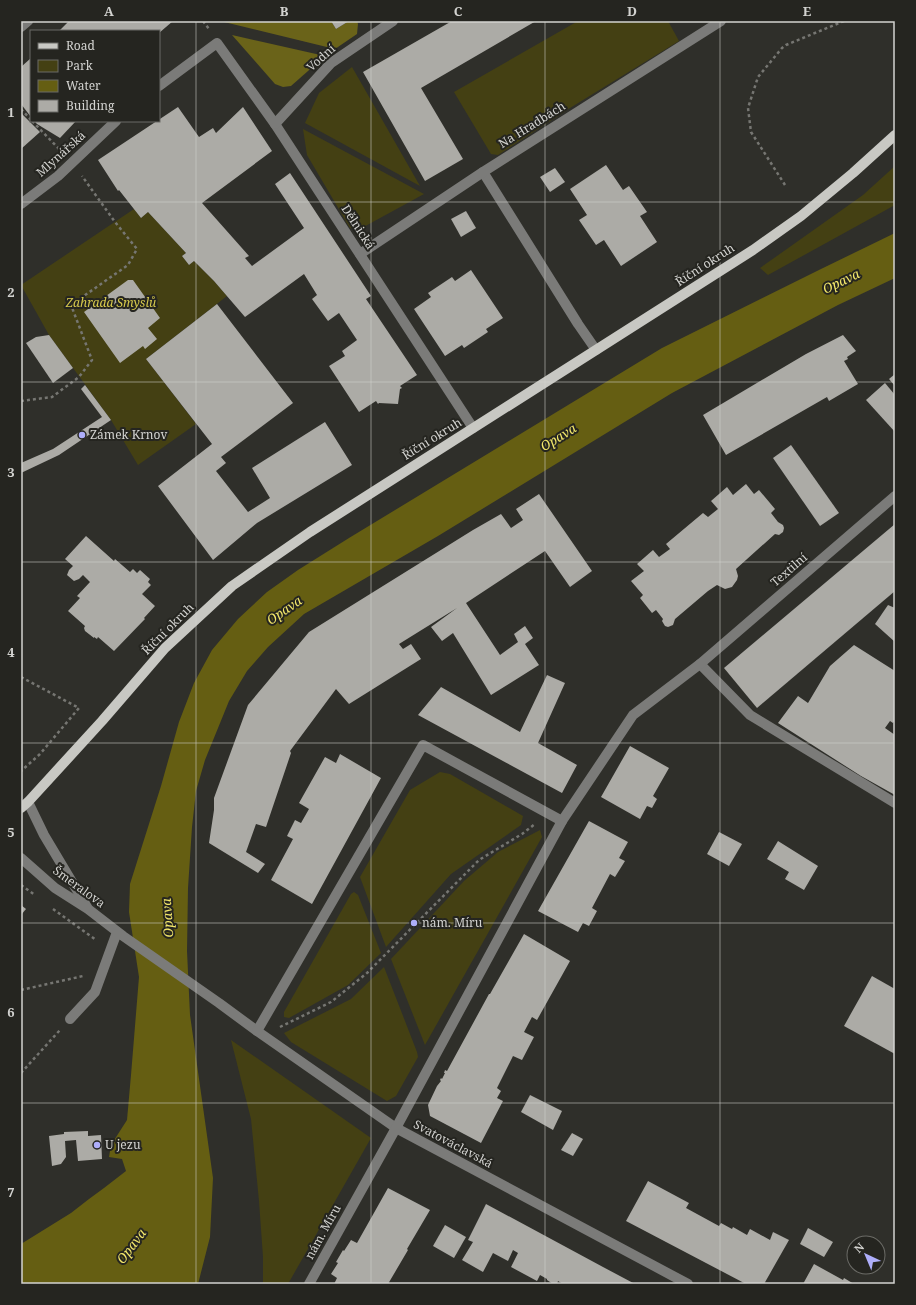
<svg xmlns="http://www.w3.org/2000/svg" width="916" height="1305" font-family="'Noto Serif',serif">
<style>
.green{fill:#444013}
.forest{fill:#6a6319}
.water{fill:#655e12}
.building{fill:#acaba6}
.lines{fill:none;stroke-linecap:round;stroke-linejoin:round}
.path{stroke:#767672;stroke-width:2.5;stroke-dasharray:3 3;stroke-linecap:butt}
.minor{stroke:#7b7b79;stroke-width:10}
.major{stroke:#c8c8c3;stroke-width:10}
.grid{fill:none;stroke:#d3d3d0;stroke-width:1;stroke-opacity:0.55}
.poi-dot{fill:#aeaefa;stroke:#252520;stroke-width:1.5}
.labels{text-anchor:middle;stroke-width:4;stroke-linejoin:round;paint-order:stroke}
.street-label{font-size:12px;fill:#d3d3d0;stroke:#252520}
.park-label{font-size:12px;font-style:italic;fill:#d7ca4c;stroke:#252520}
.poi-label{font-size:12px;fill:#d3d3d0;stroke:#252520;text-anchor:start}
.water-label{font-size:13px;font-style:italic;fill:#f3e76a;stroke:#252520}
.neatline{fill:none;stroke:#d3d3d0;stroke-width:1.5}
.grid-label{font-size:13px;text-anchor:middle;font-weight:bold;fill:#d3d3d0}
</style>
<rect width="100%" height="100%" fill="#2f2f2a"/>
<g class="green">
<polygon points="578,21 668,21 679,41 570,108 498,155 491,154 454,92"/>
<polygon points="352,67 420,186 305,123 319,93"/>
<polygon points="303,129 424,194 360,229 350,228 307,155"/>
<polygon points="895,166 895,205 768,275 760,268 863,195"/>
<polygon points="134,209 141,218 148,212 186,253 182,256 189,265 194,261 214,281 227,296 146,359 196,424 138,465 111,420 49,335 21,285"/>
<polygon points="440,772 450,774 523,816 521,825 451,874 386,947 360,877 410,790"/>
<polygon points="540,830 542,837 425,1045 391,959 464,881 498,852"/>
<polygon points="354,892 358,895 381,953 348,985 289,1018 284,1017 284,1012 351,894"/>
<polygon points="384,967 417,1052 418,1057 396,1096 387,1101 291,1042 284,1033 351,999"/>
<polygon points="231,1040 371,1138 288,1284 264,1284 263,1283 263,1257 259,1201 251,1119"/>
</g>
<g class="forest">
<polygon points="220,21 331,21 336,29 349,21 357,21 358,24 357,34 335,49"/>
<polygon points="232,35 325,56 291,86 283,87 275,84"/>
</g>
<polygon class="water" points="895,233 895,278 838,305 672,393 438,536 304,614 268,647 247,671 229,701 205,760 196,791 192,827 188,888 187,951 190,1015 213,1178 210,1237 198,1284 21,1284 21,1244 71,1213 89,1199 104,1188 126,1171 122,1159 109,1157 111,1145 127,1120 131,1075 139,977 129,912 130,884 161,786 179,722 194,683 212,650 238,619 267,592 298,570 349,538 662,348 821,269"/>
<g class="building">
<polygon points="69,21 173,21 159,33 159,31 59,31"/>
<polygon points="331,21 349,21 336,29"/>
<polygon points="452,21 536,21 421,88 463,159 425,181 363,72"/>
<polygon points="31,58 31,117 21,104 21,67"/>
<polygon points="178,107 199,137 213,128 216,133 243,107 272,151 202,203 249,256 245,258 252,266 304,228 275,184 290,173 371,296 366,299 417,375 400,386 402,388 400,389 398,404 379,403 378,404 376,401 359,412 329,366 345,356 342,351 357,340 339,313 328,321 312,299 317,295 304,274 245,317 214,281 194,261 189,265 182,256 186,253 148,212 141,218 119,190 118,191 98,160"/>
<polygon points="21,113 40,132 21,149"/>
<polygon points="34,121 76,121 60,138 37,124"/>
<polygon points="606,165 623,190 629,186 647,212 640,216 657,242 621,266 604,240 596,245 579,220 587,215 570,189"/>
<polygon points="555,168 565,182 550,192 540,177"/>
<polygon points="466,211 476,228 461,237 451,219"/>
<polygon points="471,270 503,318 486,329 488,332 464,348 462,345 445,356 414,309 431,297 428,293 452,277 455,281"/>
<polygon points="128,280 133,280 160,318 148,328 157,339 145,349 143,346 120,363 84,312"/>
<polygon points="217,304 293,403 221,457 226,463 216,471 248,512 270,498 252,468 325,422 352,465 257,523 213,560 158,486 212,444 146,359"/>
<polygon points="49,335 73,368 53,383 26,343 36,337"/>
<polygon points="843,335 856,351 847,357 848,359 844,361 858,384 829,401 827,397 726,455 703,415 806,354"/>
<polygon points="895,374 895,386 889,379"/>
<polygon points="885,383 895,395 895,432 866,400"/>
<polygon points="85,385 111,420 59,455 21,473 21,463 53,449 102,417 81,389"/>
<polygon points="791,445 839,513 820,526 773,458"/>
<polygon points="746,484 754,494 759,490 775,509 771,513 778,522 783,525 784,528 783,532 779,535 775,534 736,569 738,576 737,580 732,587 725,589 717,585 708,591 675,619 673,625 668,627 665,626 662,621 663,619 656,610 652,613 640,598 643,595 631,581 644,571 637,564 653,550 659,557 670,549 666,544 703,513 708,517 718,509 711,501 727,487 733,495"/>
<polygon points="539,494 592,571 570,587 545,551 466,603 500,655 518,642 514,634 525,626 533,638 525,644 539,665 491,695 453,633 442,641 431,627 457,608 399,644 403,649 411,644 421,659 349,704 336,689 290,751 291,753 266,827 256,824 246,852 265,864 258,873 209,843 214,810 214,798 248,705 309,632 473,530 501,514 511,528 523,520 516,509"/>
<polygon points="895,524 895,591 757,708 724,668"/>
<polygon points="86,536 114,561 115,559 130,572 133,569 137,573 140,570 150,579 148,582 151,585 142,594 155,606 144,618 145,619 114,651 98,637 97,639 94,637 94,638 85,631 84,628 85,626 68,611 80,598 77,596 90,582 83,575 79,579 74,581 67,575 69,570 73,566 65,559"/>
<polygon points="888,605 895,608 895,642 875,624"/>
<polygon points="854,645 895,671 895,720 893,723 890,721 885,728 895,735 895,795 861,776 778,723 798,696 808,703 830,666"/>
<polygon points="547,675 565,683 538,743 577,765 562,793 418,715 441,687 520,732"/>
<polygon points="630,746 669,768 653,796 657,799 652,808 647,806 640,819 601,797"/>
<polygon points="340,754 381,778 312,904 271,880 293,839 287,836 295,820 301,823 309,809 299,803 325,757 336,763"/>
<polygon points="589,821 628,842 619,858 625,861 615,877 610,874 592,908 597,911 589,926 583,923 578,932 538,911"/>
<polygon points="719,832 742,844 729,866 707,854"/>
<polygon points="778,841 818,866 804,890 785,879 789,872 767,859"/>
<polygon points="21,905 26,909 21,915"/>
<polygon points="524,934 570,961 537,1020 532,1017 524,1032 534,1037 522,1060 513,1056 497,1088 501,1091 497,1098 503,1101 481,1143 430,1116 428,1105 437,1086 441,1081 440,1080 441,1078 442,1079 445,1073 444,1073 445,1070 447,1071 489,994 490,994"/>
<polygon points="872,976 895,989 895,1054 844,1026"/>
<polygon points="530,1095 562,1111 553,1130 521,1112"/>
<polygon points="88,1131 88,1136 101,1135 102,1159 78,1161 76,1140 65,1141 66,1157 61,1164 52,1166 49,1136 64,1134 64,1132"/>
<polygon points="572,1133 583,1139 573,1156 561,1150"/>
<polygon points="648,1181 689,1203 686,1208 719,1226 721,1223 732,1229 733,1227 747,1235 750,1229 770,1240 773,1232 789,1240 764,1284 746,1284 626,1221"/>
<polygon points="388,1188 430,1210 407,1249 408,1250 388,1284 334,1284 337,1278 331,1274 338,1263 336,1262 343,1250 344,1251 351,1240 357,1243"/>
<polygon points="486,1204 603,1267 635,1284 563,1284 558,1281 557,1284 553,1284 547,1280 547,1279 540,1275 537,1281 511,1267 518,1253 513,1250 508,1261 493,1253 483,1272 462,1260 473,1242 468,1240"/>
<polygon points="445,1225 466,1237 454,1258 433,1246"/>
<polygon points="808,1228 833,1242 824,1257 800,1244"/>
<polygon points="814,1264 843,1280 844,1278 854,1284 803,1284"/>
</g>
<g class="lines">
<g class="path">
<polyline points="203,21 209,29"/>
<polyline points="21,109 31,120"/>
<polyline points="32,121 61,151"/>
<polyline points="785,185 751,132 748,108 758,77 782,48 786,45 844,21"/>
<polyline points="21,401 52,397 79,377 92,360 71,305 128,265 137,249 115,222 82,176"/>
<polyline points="21,677 79,708 40,754 21,771"/>
<polyline points="21,885 35,895"/>
<polyline points="53,909 96,940"/>
<polyline points="21,990 83,976"/>
<polyline points="280,1027 331,1002 367,973 479,860 522,834 535,824"/>
<polyline points="21,1073 60,1030"/>
</g>
<g class="minor">
<polyline points="21,27 28,21"/>
<polyline points="159,86 217,43 275,124 473,428"/>
<polyline points="275,124 331,63 393,21"/>
<polyline points="483,172 578,324 596,350"/>
<polyline points="21,204 58,176 116,121"/>
<polyline points="360,254 483,172 721,21"/>
<polyline points="700,664 750,715 895,803"/>
<polyline points="28,802 44,835 87,907"/>
<polyline points="21,858 55,888 88,909 123,936 219,1003 257,1031 396,1128 688,1284"/>
<polyline points="70,1019 95,992 117,932"/>
<polyline points="257,1031 423,745 562,821"/>
<polyline points="309,1284 396,1128 562,821 633,715 700,664 895,496"/>
</g>
<polyline class="major" points="21,808 28,802 102,721 165,648 232,586 310,532 753,250 801,216 853,173 895,135"/>
</g>
<path class="grid" d="M196 21V1284M371 21V1284M545 21V1284M720 21V1284M21 202H895M21 382H895M21 562H895M21 743H895M21 923H895M21 1103H895"/>
<g class="poi-dot">
<circle cx="82" cy="435" r="4"/>
<circle cx="414" cy="923" r="4"/>
<circle cx="97" cy="1145" r="4"/>
</g>
<g class="labels">
<g class="street-label">
<text transform="translate(321 58) rotate(-42)" y="4">Vodní</text>
<text transform="translate(532 125) rotate(-32)" y="4">Na Hradbách</text>
<text transform="translate(61 154) rotate(-42)" y="4">Mlynářská</text>
<text transform="translate(358 227) rotate(57)" y="4">Dělnická</text>
<text transform="translate(705 265) rotate(-33)" y="4">Říční okruh</text>
<text transform="translate(432 439) rotate(-32)" y="4">Říční okruh</text>
<text transform="translate(789 570) rotate(-41)" y="4">Textilní</text>
<text transform="translate(168 629) rotate(-45)" y="4">Říční okruh</text>
<text transform="translate(79 887) rotate(36)" y="4">Šmeralova</text>
<text transform="translate(453 1144) rotate(28)" y="4">Svatováclavská</text>
<text transform="translate(323 1232) rotate(-61)" y="4">nám. Míru</text>
</g>
<g class="park-label">
<text x="111" y="307">Zahrada Smyslů</text>
</g>
<g class="poi-label">
<text x="90" y="439">Zámek Krnov</text>
<text x="422" y="927">nám. Míru</text>
<text x="105" y="1149">U jezu</text>
</g>
<g class="water-label">
<text transform="translate(841 281) rotate(-26)" y="5">Opava</text>
<text transform="translate(558 437) rotate(-32)" y="5">Opava</text>
<text transform="translate(284 610) rotate(-35)" y="5">Opava</text>
<text transform="translate(167 918) rotate(-94)" y="5">Opava</text>
<text transform="translate(131 1246) rotate(-53)" y="5">Opava</text>
</g>
</g>
<rect width="916" height="1305" fill="none" stroke="#252520" stroke-width="44"/>
<rect x="30" y="30" width="130" height="92" fill="#252520" stroke="#6b6b66"/>
<rect x="38" y="43" width="20" height="6" fill="#c8c8c3" stroke="#6b6b66"/>
<text x="66" y="50" font-size="12" fill="#d3d3d0">Road</text>
<rect x="38" y="60" width="20" height="12" fill="#444013" stroke="#6b6b66"/>
<text x="66" y="70" font-size="12" fill="#d3d3d0">Park</text>
<rect x="38" y="80" width="20" height="12" fill="#655e12" stroke="#6b6b66"/>
<text x="66" y="90" font-size="12" fill="#d3d3d0">Water</text>
<rect x="38" y="100" width="20" height="12" fill="#acaba6" stroke="#6b6b66"/>
<text x="66" y="110" font-size="12" fill="#d3d3d0">Building</text>
<g transform="translate(866 1255) rotate(316)"><circle r="19" fill="#252520" stroke="#6b6b66"/>
<path d="M0-3L7 15L0 10L-7 15Z" fill="#aeaefa"/>
<text y="-6" font-size="11" font-weight="bold" text-anchor="middle" fill="#d3d3d0">N</text>
</g>
<rect x="22" y="22" width="872" height="1261" class="neatline"/>
<g class="grid-label">
<text x="109" y="16">A</text>
<text x="284" y="16">B</text>
<text x="458" y="16">C</text>
<text x="632" y="16">D</text>
<text x="807" y="16">E</text>
<text x="11" y="117">1</text>
<text x="11" y="297">2</text>
<text x="11" y="477">3</text>
<text x="11" y="657">4</text>
<text x="11" y="837">5</text>
<text x="11" y="1017">6</text>
<text x="11" y="1197">7</text>
</g>
</svg>
